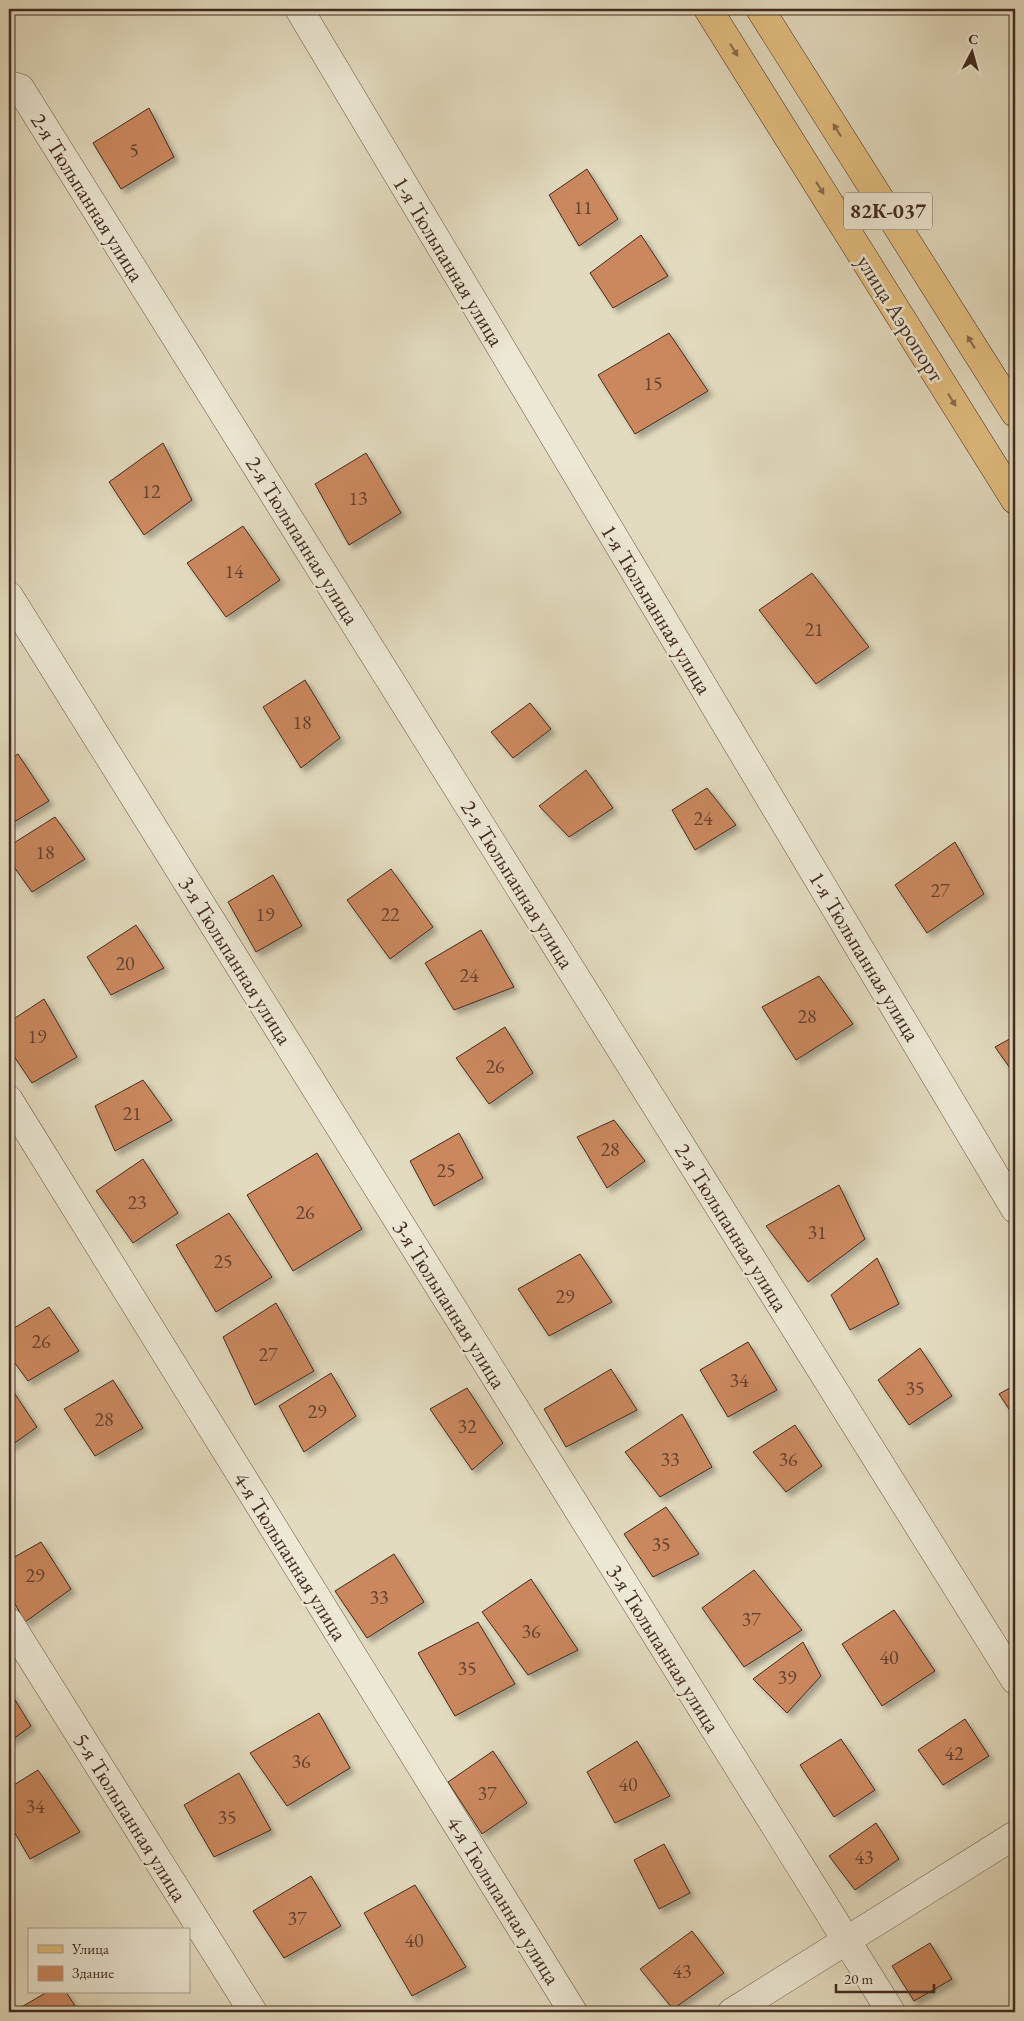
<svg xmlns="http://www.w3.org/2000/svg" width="1024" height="2021" font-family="'EB Garamond',serif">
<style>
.building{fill:#cb885e;stroke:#422b21;filter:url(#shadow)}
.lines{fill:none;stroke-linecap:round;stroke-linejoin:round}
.street-casing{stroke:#6a5748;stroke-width:29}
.primary-casing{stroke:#422b21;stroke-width:29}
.street{stroke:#ede8d5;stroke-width:28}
.primary{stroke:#e2be80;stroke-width:28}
.oneway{fill:#8a6d4c}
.labels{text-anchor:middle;stroke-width:5;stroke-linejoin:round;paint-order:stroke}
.number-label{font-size:20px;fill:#644230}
.shield{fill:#ede8d5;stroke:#756457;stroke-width:1}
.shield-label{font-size:21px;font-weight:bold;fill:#422b21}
.street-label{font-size:22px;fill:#422b21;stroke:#ede8d5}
</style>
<defs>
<filter id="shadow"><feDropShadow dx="4.5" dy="4.5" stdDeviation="2.5" flood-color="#0004"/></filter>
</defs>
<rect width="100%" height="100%" fill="#e3dbbf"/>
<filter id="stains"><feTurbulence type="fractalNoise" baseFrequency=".004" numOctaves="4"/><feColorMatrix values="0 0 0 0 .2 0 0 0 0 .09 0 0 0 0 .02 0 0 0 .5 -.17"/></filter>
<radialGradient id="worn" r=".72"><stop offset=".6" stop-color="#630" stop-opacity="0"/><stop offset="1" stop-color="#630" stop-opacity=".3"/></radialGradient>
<g class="building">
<polygon points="149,108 174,157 121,189 93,143"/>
<polygon points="587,169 618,219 579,246 549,195"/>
<polygon points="641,235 668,276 613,308 590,273"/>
<polygon points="669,333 708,391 635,434 598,375"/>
<polygon points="163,443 192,500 144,535 109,482"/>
<polygon points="366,453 401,513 349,545 315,484"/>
<polygon points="243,526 280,580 226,617 187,563"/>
<polygon points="812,573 869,647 816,684 759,610"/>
<polygon points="305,680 340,738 301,768 263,707"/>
<polygon points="530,703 551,729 513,758 491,732"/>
<polygon points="18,754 49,801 9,825 9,759"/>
<polygon points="586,770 613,808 569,837 539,806"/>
<polygon points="707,788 736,825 695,850 672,810"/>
<polygon points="55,817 85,859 32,892 9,860 9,846"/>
<polygon points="955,842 984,894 927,933 895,885"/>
<polygon points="391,869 433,927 390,959 347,900"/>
<polygon points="273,875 302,926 256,952 228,902"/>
<polygon points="136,925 164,968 111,995 87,957"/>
<polygon points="481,930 514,987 454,1010 425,963"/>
<polygon points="819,976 853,1024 796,1060 762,1007"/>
<polygon points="44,999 77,1057 32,1083 9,1049 9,1022"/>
<polygon points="505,1027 533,1073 489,1104 456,1058"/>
<polygon points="1015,1036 1015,1075 995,1047"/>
<polygon points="143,1080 172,1120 115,1151 95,1106"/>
<polygon points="614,1120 645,1161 607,1188 577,1137"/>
<polygon points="459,1133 483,1178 434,1206 410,1161"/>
<polygon points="317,1153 362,1229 293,1271 247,1195"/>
<polygon points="143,1159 178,1213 133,1243 96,1191"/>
<polygon points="839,1185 865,1239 808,1282 766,1226"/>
<polygon points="229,1213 272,1277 216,1312 176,1245"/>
<polygon points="580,1254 612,1302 549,1336 518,1289"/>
<polygon points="877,1258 899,1304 850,1330 831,1295"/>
<polygon points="276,1303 314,1371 255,1405 223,1337"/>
<polygon points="49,1307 79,1351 28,1381 9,1355 9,1331"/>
<polygon points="748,1342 777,1390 728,1417 700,1370"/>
<polygon points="920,1348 952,1396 909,1425 878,1380"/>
<polygon points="611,1369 637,1410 566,1447 544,1409"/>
<polygon points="331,1373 356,1416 304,1452 279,1406"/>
<polygon points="113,1380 143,1428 95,1456 64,1409"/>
<polygon points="9,1385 37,1427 9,1447"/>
<polygon points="1015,1385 1015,1418 999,1394"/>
<polygon points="467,1388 503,1443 472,1470 430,1409"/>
<polygon points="682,1414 712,1467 660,1497 625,1452"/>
<polygon points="795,1425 822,1466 786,1492 753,1452"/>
<polygon points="666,1507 699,1554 653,1577 624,1534"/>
<polygon points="41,1542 71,1589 25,1622 9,1593 9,1560"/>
<polygon points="394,1554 424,1602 367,1638 335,1591"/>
<polygon points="754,1570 802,1630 744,1667 702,1608"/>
<polygon points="531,1579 578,1650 528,1675 482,1612"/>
<polygon points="894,1610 935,1671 882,1706 842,1644"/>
<polygon points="478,1622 515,1684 455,1716 418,1653"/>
<polygon points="803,1642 821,1676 787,1713 753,1679"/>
<polygon points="9,1690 31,1726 9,1742"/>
<polygon points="319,1713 350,1768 287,1806 250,1753"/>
<polygon points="965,1719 989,1756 943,1785 918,1750"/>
<polygon points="841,1739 875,1790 834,1817 800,1765"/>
<polygon points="637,1741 670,1796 615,1823 587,1772"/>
<polygon points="493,1751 527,1803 482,1834 448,1782"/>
<polygon points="38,1770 80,1832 30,1859 9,1823 9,1788"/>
<polygon points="239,1773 271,1830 214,1857 184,1805"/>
<polygon points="876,1823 899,1859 855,1890 829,1856"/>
<polygon points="664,1844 690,1893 659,1909 634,1860"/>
<polygon points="311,1876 341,1926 284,1958 253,1911"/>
<polygon points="415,1885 466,1967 412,1996 364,1913"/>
<polygon points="692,1931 724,1973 673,2009 640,1969"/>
<polygon points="930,1943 952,1979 914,2001 892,1966"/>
<polygon points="47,1992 66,1992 79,2012 13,2012"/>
</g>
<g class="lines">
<defs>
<g id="street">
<polyline points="299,9 1015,1209"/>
<polyline points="9,85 20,88 1015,1680"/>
<polyline points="9,596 891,2012"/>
<polyline points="9,1100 573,2012"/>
<polyline points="9,1622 253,2012"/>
<polyline points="732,2012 1015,1835"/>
</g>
<g id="primary">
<polyline points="708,9 1015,500"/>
<polyline points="760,9 1015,413"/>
</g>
</defs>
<use href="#street" class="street-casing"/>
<use href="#primary" class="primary-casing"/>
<use href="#street" class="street"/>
<use href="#primary" class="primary"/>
</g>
<defs><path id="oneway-solid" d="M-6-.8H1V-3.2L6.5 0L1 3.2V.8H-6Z" transform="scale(1.25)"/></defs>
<g class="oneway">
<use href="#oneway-solid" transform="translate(734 50) rotate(58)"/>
<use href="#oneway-solid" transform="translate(837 130) rotate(-122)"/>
<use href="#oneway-solid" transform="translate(820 188) rotate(58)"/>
<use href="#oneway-solid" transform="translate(971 342) rotate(-122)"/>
<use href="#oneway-solid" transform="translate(952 400) rotate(58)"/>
</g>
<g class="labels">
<g class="number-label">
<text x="134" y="157">5</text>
<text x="583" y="214">11</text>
<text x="653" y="390">15</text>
<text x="151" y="498">12</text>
<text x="358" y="505">13</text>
<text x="234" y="578">14</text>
<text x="814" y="636">21</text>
<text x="302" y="729">18</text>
<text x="703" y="825">24</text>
<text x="45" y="859">18</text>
<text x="940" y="897">27</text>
<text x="265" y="921">19</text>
<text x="390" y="921">22</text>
<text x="125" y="970">20</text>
<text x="469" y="982">24</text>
<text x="807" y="1023">28</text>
<text x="37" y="1043">19</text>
<text x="495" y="1073">26</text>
<text x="132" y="1120">21</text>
<text x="610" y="1156">28</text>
<text x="446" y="1177">25</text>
<text x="137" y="1209">23</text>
<text x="305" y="1219">26</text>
<text x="817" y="1239">31</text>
<text x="223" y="1268">25</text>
<text x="565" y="1303">29</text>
<text x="41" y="1348">26</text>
<text x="268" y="1361">27</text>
<text x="739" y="1387">34</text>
<text x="915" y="1395">35</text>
<text x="317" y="1418">29</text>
<text x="104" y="1426">28</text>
<text x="467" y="1433">32</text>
<text x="670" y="1466">33</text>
<text x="788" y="1466">36</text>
<text x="661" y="1551">35</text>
<text x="35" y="1582">29</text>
<text x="379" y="1604">33</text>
<text x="751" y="1626">37</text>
<text x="531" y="1638">36</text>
<text x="889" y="1664">40</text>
<text x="467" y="1675">35</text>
<text x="787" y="1684">39</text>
<text x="954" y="1760">42</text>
<text x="301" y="1768">36</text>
<text x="628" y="1791">40</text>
<text x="487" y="1800">37</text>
<text x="35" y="1813">34</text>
<text x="227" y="1824">35</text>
<text x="864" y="1864">43</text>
<text x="297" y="1925">37</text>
<text x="414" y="1947">40</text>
<text x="682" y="1978">43</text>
</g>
<rect class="shield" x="844" y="192.5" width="88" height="37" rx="4"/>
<g class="shield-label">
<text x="888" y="218">82К-037</text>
</g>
<g class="street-label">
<text transform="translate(88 197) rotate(58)" y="8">2-я Тюльпанная улица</text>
<text transform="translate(449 261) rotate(59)" y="8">1-я Тюльпанная улица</text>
<text transform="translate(901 318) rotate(58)" y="8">улица Аэропорт</text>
<text transform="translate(303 540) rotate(58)" y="8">2-я Тюльпанная улица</text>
<text transform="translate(657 609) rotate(59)" y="8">1-я Тюльпанная улица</text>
<text transform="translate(518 884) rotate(58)" y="8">2-я Тюльпанная улица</text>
<text transform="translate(865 956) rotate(59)" y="8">1-я Тюльпанная улица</text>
<text transform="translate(236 960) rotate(58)" y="8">3-я Тюльпанная улица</text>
<text transform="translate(732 1227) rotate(58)" y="8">2-я Тюльпанная улица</text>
<text transform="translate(450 1304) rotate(58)" y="8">3-я Тюльпанная улица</text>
<text transform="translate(291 1556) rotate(58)" y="8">4-я Тюльпанная улица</text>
<text transform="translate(664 1648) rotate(58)" y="8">3-я Тюльпанная улица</text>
<text transform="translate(131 1817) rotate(58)" y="8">5-я Тюльпанная улица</text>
<text transform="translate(504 1900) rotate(58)" y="8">4-я Тюльпанная улица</text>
</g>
</g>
<rect width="1024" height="2021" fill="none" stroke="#e3dbbf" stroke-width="30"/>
<rect x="10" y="10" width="1004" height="2001" fill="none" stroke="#422b21" stroke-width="2.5"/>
<rect x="15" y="15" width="994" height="1991" fill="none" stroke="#422b21"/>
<rect x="28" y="1928" width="162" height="65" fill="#ede8d5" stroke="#a99c8d"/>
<rect x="38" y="1945" width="25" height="8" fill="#e2be80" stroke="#a99c8d"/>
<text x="72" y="1954" font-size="15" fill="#422b21">Улица</text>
<rect x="38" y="1966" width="25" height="15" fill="#cb885e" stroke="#a99c8d"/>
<text x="72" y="1978" font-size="15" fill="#422b21">Здание</text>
<g transform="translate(972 52) rotate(6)" stroke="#ede8d5" stroke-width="4" paint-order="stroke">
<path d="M0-4L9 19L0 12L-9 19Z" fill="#422b21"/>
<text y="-8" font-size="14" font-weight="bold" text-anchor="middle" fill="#422b21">С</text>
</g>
<path d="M836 1984v8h98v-8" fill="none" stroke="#422b21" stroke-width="2.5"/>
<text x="844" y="1984" font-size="15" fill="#422b21" stroke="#ede8d5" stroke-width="4" paint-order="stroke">20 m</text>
<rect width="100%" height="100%" filter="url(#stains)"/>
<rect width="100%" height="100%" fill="url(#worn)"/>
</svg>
